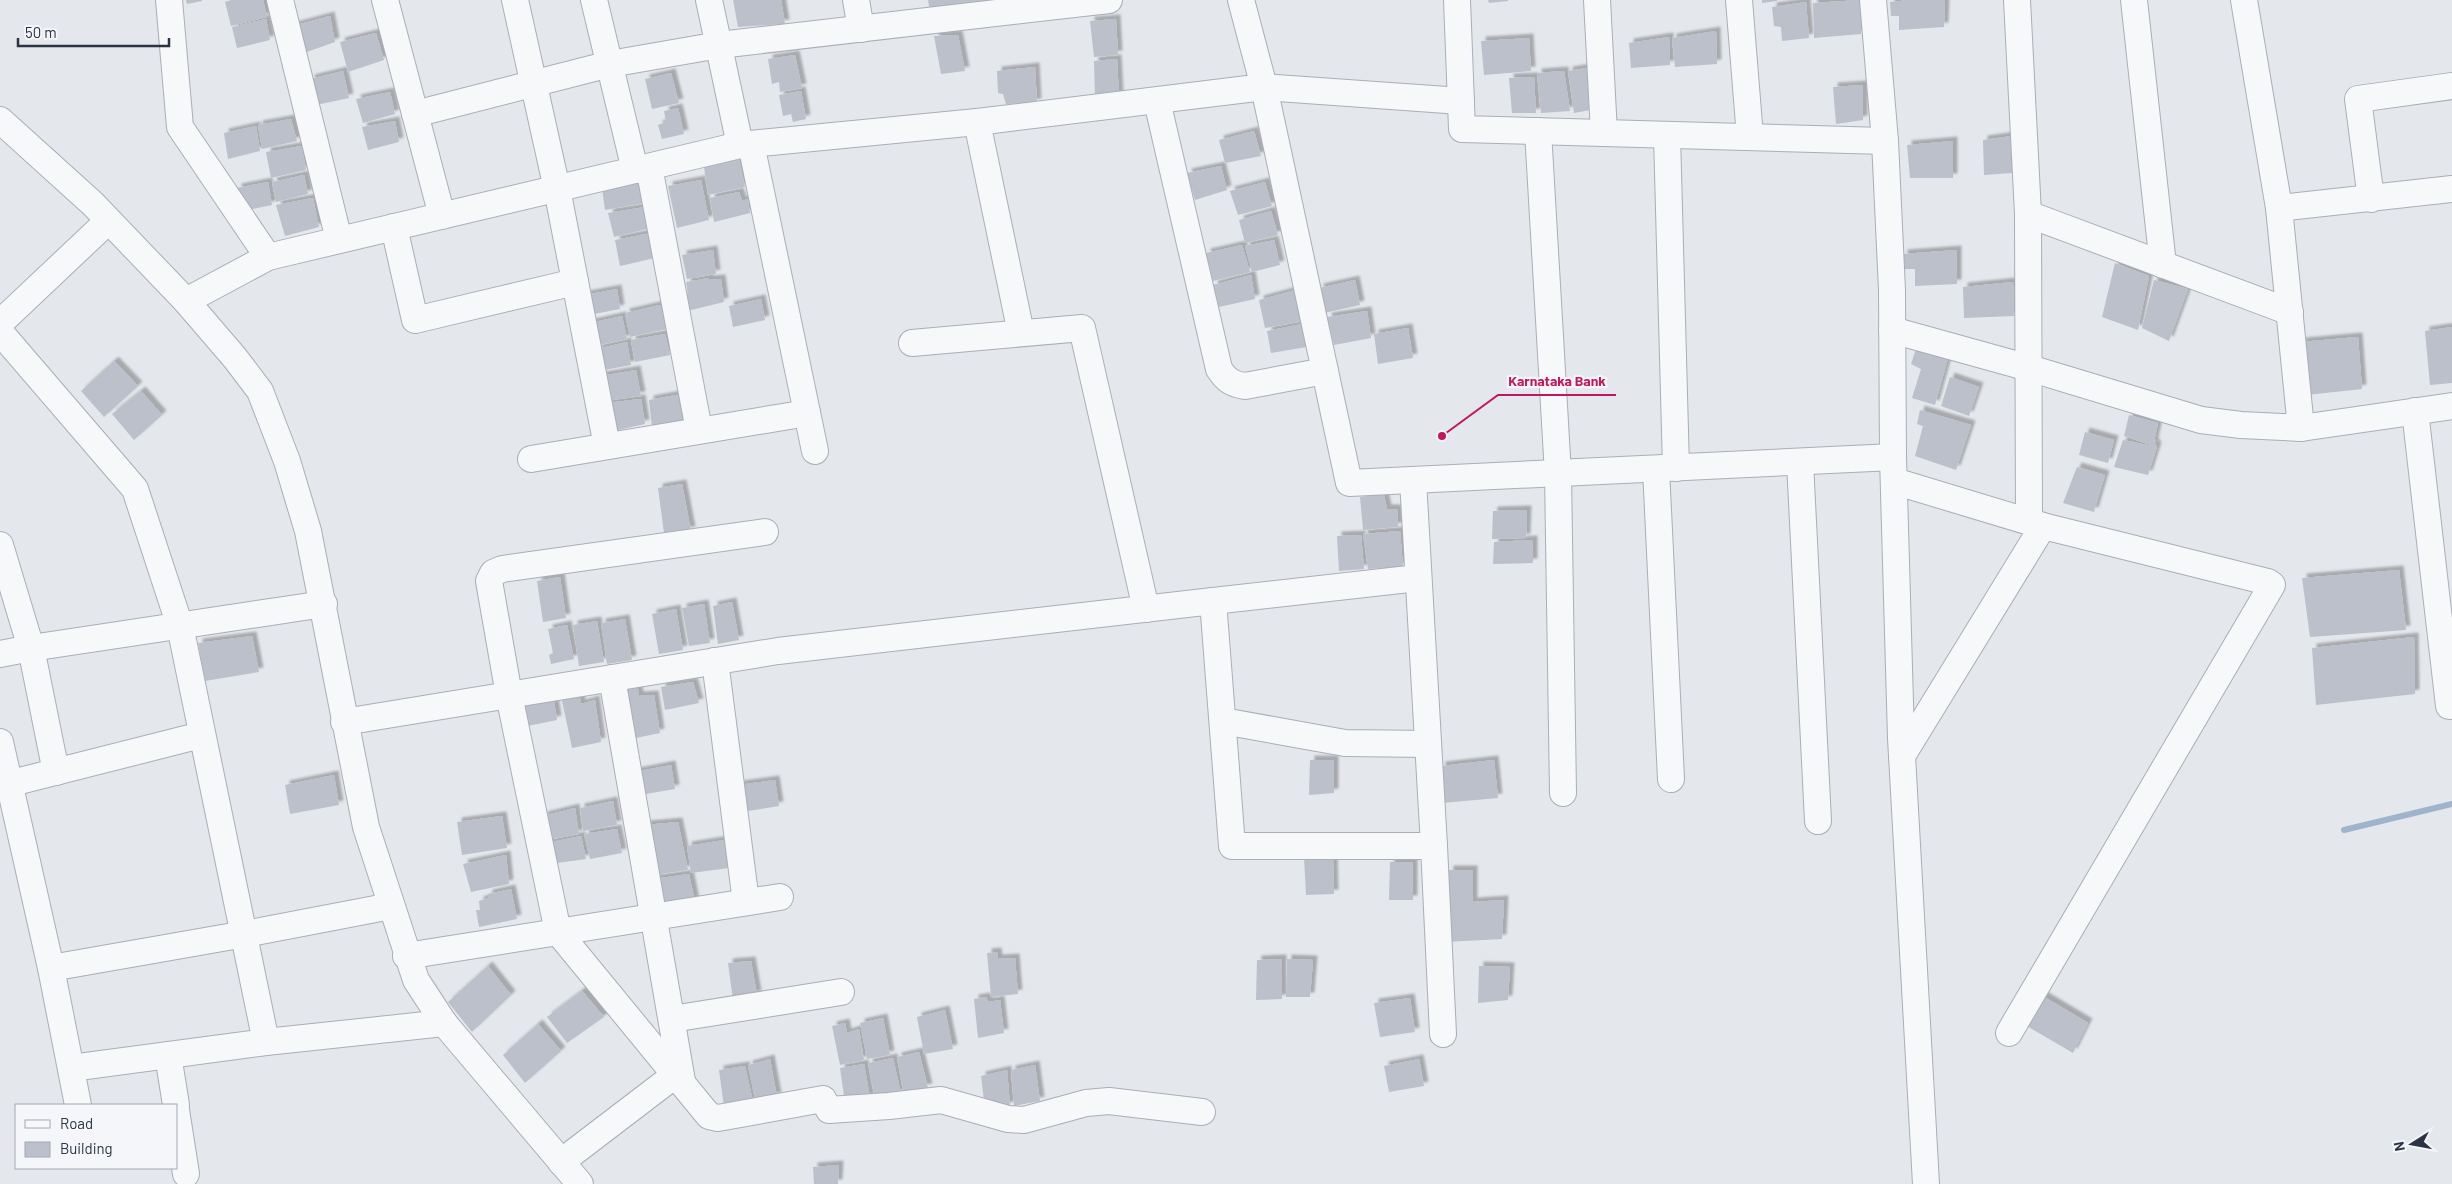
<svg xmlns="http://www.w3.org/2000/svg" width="2452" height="1184" font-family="Barlow,sans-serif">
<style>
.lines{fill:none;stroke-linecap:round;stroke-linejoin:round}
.stream{stroke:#9fb4cc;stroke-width:6}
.building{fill:#bbc0ca;filter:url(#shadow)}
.minor-casing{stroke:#a9aeb7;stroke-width:28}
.minor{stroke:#f7f8fa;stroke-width:26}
.leader{fill:none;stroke:#c2185b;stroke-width:2}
.callout-dot{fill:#c2185b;stroke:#f4f6f9;stroke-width:2}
.callout-label{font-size:14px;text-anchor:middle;font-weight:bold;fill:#c2185b;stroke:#f4f6f9;stroke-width:4.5;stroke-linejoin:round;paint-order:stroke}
</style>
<defs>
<filter id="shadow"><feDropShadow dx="4.5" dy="-4.5" stdDeviation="1" flood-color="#0004"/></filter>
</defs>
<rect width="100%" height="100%" fill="#e4e7ec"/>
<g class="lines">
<polyline class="stream" points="2344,830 2452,804"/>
</g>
<g class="building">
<polygon points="186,0 202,0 202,1 187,4"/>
<polygon points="232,0 263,0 267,17 231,26 225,2"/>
<polygon points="733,0 781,0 785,24 738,27"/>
<polygon points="928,0 988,0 989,4 930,11"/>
<polygon points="1488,0 1508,0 1508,1 1489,3"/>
<polygon points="1762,0 1777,0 1777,1 1762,3"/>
<polygon points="1861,0 1861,34 1814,38 1813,3"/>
<polygon points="1911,0 1945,0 1944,27 1899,30 1899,16 1891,16 1890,2"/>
<polygon points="1806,2 1809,38 1782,41 1781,27 1774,26 1772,7"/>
<polygon points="330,16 335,42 301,54 293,26"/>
<polygon points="266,19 270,40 237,48 232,27"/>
<polygon points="1116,19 1118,55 1094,57 1090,21"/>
<polygon points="1716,31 1717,64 1675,67 1672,38"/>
<polygon points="376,33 384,60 348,72 340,42"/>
<polygon points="958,35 965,71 941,74 934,36"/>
<polygon points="1669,37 1670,65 1631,68 1629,43"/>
<polygon points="1529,38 1531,71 1484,75 1481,41"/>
<polygon points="795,55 802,88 780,92 779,82 772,84 768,59"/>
<polygon points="1117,59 1119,97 1095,98 1094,61"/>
<polygon points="1035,67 1037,103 1006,104 1003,94 998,93 997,71"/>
<polygon points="1593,67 1596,109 1574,113 1568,71"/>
<polygon points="343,71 349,98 316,105 310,79"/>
<polygon points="1564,71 1570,111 1541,113 1537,73"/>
<polygon points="671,73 679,103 652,109 645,79"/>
<polygon points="1534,77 1536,113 1512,113 1509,78"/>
<polygon points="1863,85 1863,120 1836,124 1833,87"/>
<polygon points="801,91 806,119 793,122 791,114 783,116 779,95"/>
<polygon points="390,92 395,114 363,123 356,99"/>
<polygon points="678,108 684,134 662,139 658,125 666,122 664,111"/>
<polygon points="291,119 297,141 262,149 258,125"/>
<polygon points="395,121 399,142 368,150 362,127"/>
<polygon points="256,126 260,151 228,159 224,133"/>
<polygon points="1254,131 1261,156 1225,163 1219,140"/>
<polygon points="2012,136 2012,173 1984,175 1983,140"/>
<polygon points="1953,141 1953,178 1910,178 1907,145"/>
<polygon points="302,146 306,170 271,178 266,152"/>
<polygon points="739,159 745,187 708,195 704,167"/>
<polygon points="1221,166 1227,190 1195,200 1187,173"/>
<polygon points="304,175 308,194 276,202 272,182"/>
<polygon points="639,180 644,203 605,210 602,188"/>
<polygon points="701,180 709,220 677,228 668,186"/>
<polygon points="268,182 272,205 242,211 237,188"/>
<polygon points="1265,182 1272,206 1238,215 1230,191"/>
<polygon points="739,192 742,201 748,199 750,213 714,222 710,198"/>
<polygon points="313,198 319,227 285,236 276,205"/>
<polygon points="645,207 651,228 614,237 608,213"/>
<polygon points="1271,211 1278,235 1245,243 1239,220"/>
<polygon points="651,233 655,258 620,266 615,240"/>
<polygon points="1274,240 1280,265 1252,272 1245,246"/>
<polygon points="1242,245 1250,272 1213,281 1206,253"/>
<polygon points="713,250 716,274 687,279 682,255"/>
<polygon points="1957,250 1957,284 1915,286 1915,269 1904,269 1903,254"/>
<polygon points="2115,263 2149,276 2138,330 2102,317"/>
<polygon points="1251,275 1255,299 1219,307 1213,285"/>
<polygon points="709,278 709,280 721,279 724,302 687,311 683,295 688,294 686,282"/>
<polygon points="1355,280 1360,305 1324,313 1319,288"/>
<polygon points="2154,280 2188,289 2169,341 2142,328"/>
<polygon points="2013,282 2014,316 1964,318 1963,287"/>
<polygon points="617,289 620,309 589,315 585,295"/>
<polygon points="1296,290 1304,321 1265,328 1259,300"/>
<polygon points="761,299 765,320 733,327 729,306"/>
<polygon points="660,305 667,329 630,337 625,313"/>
<polygon points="1367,311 1371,338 1334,345 1327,317"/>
<polygon points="622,316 627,339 595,346 590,323"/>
<polygon points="1302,324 1307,347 1271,353 1267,331"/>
<polygon points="2452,327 2452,383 2430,385 2425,331"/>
<polygon points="1408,328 1413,358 1378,364 1374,334"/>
<polygon points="665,334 670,355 635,362 631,340"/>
<polygon points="2358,337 2362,389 2307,395 2301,342"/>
<polygon points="627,342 631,365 599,371 597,349"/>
<polygon points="1916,349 1948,358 1935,405 1912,398 1921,369 1911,364"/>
<polygon points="114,361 138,386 104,417 81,391"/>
<polygon points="636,370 641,396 605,401 601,376"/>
<polygon points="1950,377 1979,387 1969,416 1941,406"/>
<polygon points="141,391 162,415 134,440 112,414"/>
<polygon points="682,394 687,422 652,427 649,400"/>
<polygon points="641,399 645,424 614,431 607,403"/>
<polygon points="1920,410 1971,425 1956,470 1915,456 1923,426 1917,424"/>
<polygon points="2129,415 2158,423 2154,442 2157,447 2148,475 2114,467 2123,440 2157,447 2124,436"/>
<polygon points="2085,432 2114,440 2108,463 2079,455"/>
<polygon points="2077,467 2105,475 2094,512 2063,503"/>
<polygon points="682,484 691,531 664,533 658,488"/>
<polygon points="1384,495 1387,509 1397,509 1398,527 1363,530 1360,497"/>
<polygon points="1527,510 1526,538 1492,539 1493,511"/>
<polygon points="1400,531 1403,567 1368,569 1363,534"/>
<polygon points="1361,535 1364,569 1339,571 1337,536"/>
<polygon points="1533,540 1533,563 1493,564 1494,542"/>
<polygon points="2399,570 2406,630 2310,637 2302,578"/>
<polygon points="560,577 566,618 543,622 537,581"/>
<polygon points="732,602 739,640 718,644 713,606"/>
<polygon points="704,604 710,643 689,646 682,608"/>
<polygon points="676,609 683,650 659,654 652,614"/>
<polygon points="625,619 632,660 607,664 601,623"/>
<polygon points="597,621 604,662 579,666 573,625"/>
<polygon points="567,625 574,659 551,664 549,655 553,653 548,629"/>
<polygon points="252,636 259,672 205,681 198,643"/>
<polygon points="2414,637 2415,694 2316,705 2312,648"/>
<polygon points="693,682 699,703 665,710 661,687"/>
<polygon points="637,683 639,696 654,695 660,733 631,739 620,686"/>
<polygon points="579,692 581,704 595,700 601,742 572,748 561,696"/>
<polygon points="553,695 557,720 523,727 521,699"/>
<polygon points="1310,760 1334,760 1334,793 1309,795"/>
<polygon points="1494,760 1498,798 1442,803 1441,766"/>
<polygon points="671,765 675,789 640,795 635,772"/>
<polygon points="334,775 339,805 290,814 285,785"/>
<polygon points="775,780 779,806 742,812 739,785"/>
<polygon points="613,801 617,825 583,831 580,808"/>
<polygon points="575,808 579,834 547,840 543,816"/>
<polygon points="502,816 507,848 462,855 457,822"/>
<polygon points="678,822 688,870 654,875 645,825"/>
<polygon points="617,829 622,853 590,859 584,834"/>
<polygon points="581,836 586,859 550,864 547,843"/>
<polygon points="724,840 729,868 691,873 687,846"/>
<polygon points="506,855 509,884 471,892 463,864"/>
<polygon points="1304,857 1333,859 1334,894 1306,895"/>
<polygon points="1390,862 1413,862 1413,900 1389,900"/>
<polygon points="1449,870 1473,870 1473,902 1504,900 1502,939 1445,942"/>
<polygon points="689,874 695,903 660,908 654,879"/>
<polygon points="511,889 517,919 479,927 476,910 480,910 479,901 488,898 488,894"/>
<polygon points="997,952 998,959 1015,958 1018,994 991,997 987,953"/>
<polygon points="1282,959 1282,999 1256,1000 1257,960"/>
<polygon points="1287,959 1313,960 1310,997 1286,997"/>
<polygon points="751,961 757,995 733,1000 728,963"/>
<polygon points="488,966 511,995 472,1032 448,1002"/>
<polygon points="1479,966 1510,967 1508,1000 1478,1003"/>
<polygon points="582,991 604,1017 567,1043 547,1017"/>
<polygon points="2041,995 2088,1023 2073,1053 2025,1025"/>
<polygon points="986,997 988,1002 1000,1000 1004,1033 978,1038 974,999"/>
<polygon points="1410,998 1415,1032 1380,1037 1374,1003"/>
<polygon points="945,1010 953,1049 924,1054 917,1017"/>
<polygon points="883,1018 890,1055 867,1059 860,1023"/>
<polygon points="845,1023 847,1033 859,1029 864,1060 840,1065 832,1026"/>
<polygon points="538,1024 561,1051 525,1083 503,1055"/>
<polygon points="919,1052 928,1088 903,1091 897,1057"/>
<polygon points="893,1058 901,1094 875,1099 868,1063"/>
<polygon points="770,1059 777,1097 755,1099 748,1065"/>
<polygon points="1419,1059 1424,1086 1389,1092 1384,1066"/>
<polygon points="864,1064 870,1098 845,1103 840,1068"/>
<polygon points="1035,1065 1040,1101 1014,1106 1011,1070"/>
<polygon points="745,1066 753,1102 724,1107 719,1070"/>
<polygon points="1007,1070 1010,1106 985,1109 981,1076"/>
<polygon points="839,1165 838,1184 814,1184 813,1167"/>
</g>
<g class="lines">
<defs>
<g id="minor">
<polyline points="169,0 180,127 268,257"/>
<polyline points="280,0 339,240"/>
<polyline points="385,0 442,216"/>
<polyline points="515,0 557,189 607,446"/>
<polyline points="594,0 635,170"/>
<polyline points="709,0 740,145"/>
<polyline points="856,0 861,29"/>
<polyline points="1241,0 1264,87 1349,483 1893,457"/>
<polyline points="1457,0 1462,129 1885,141"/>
<polyline points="1597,0 1604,133"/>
<polyline points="1739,0 1750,137"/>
<polyline points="1873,0 1885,141 1892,290 1893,457 1901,738 1926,1184"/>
<polyline points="2017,0 2028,214 2029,521"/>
<polyline points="2134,0 2163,265"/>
<polyline points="2244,0 2279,208 2452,189"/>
<path d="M1157 101 1219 369C1226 380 1232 384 1245 386L1325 371"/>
<polyline points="415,114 610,64 719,45 1109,0"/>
<polyline points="0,120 93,204 186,301 235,358 260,391 287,461 308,531 366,827 416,980 444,1023 580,1184"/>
<polyline points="977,122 1021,333"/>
<polyline points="1538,131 1558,474 1563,793"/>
<polyline points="1667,135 1676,468"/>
<polyline points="751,144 815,451"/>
<polyline points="649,167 699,430"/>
<polyline points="2371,199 2358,99 2452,86"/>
<polyline points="2279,208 2301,428"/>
<polyline points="2028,214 2290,312"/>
<polyline points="394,227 415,320 575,282"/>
<polyline points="186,301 268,257 740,145 977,122 1264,87 1461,101"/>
<polyline points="0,323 108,221"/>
<polyline points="1892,330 2029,368 2201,420 2241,425 2301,428 2452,406"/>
<polyline points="0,332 135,489 180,626 266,1042 444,1023"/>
<polyline points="912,343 1082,328 1146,609"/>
<polyline points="2415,411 2449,706"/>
<polyline points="531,459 807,413"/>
<polyline points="1800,462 1818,821"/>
<polyline points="1656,469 1671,779"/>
<polyline points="1894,481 2043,526 2268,582 2272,585 2009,1033"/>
<polyline points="765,532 502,569 493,573 489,581 509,695 558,932 709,1116 718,1118 823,1099 829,1110 889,1106 941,1100 1008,1119 1024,1120 1086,1103 1109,1101 1202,1112"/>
<polyline points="0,545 31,648 324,604"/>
<polyline points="1213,601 1418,578"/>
<polyline points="0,654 31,648 56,772"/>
<polyline points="715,661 746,902"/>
<polyline points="612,678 682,1081"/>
<polyline points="1223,721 1345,743 1428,744"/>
<polyline points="344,722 778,651 1213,601 1232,846 1434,846 1413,480"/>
<polyline points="0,742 51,968 245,934 391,906"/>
<polyline points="1902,756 2043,526"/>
<polyline points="0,786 201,735"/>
<polyline points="1434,846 1443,1034"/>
<polyline points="406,956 780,897"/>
<polyline points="51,968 78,1105"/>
<polyline points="672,1019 841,992"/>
<polyline points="168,1055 176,1105"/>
<polyline points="71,1068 266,1042"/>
<polyline points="176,1110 186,1174"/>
<polyline points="561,1162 675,1075"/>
</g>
</defs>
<use href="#minor" class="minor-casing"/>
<use href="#minor" class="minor"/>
</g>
<path class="leader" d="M1442 436L1498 395H1616"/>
<circle class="callout-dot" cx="1442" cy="436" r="5"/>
<g class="callout-label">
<text x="1557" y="386">Karnataka Bank</text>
</g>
<rect x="15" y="1104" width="162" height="65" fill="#f4f6f9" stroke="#a4a8b1"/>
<rect x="25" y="1120" width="25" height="8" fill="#f7f8fa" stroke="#a4a8b1"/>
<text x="60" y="1129" font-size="15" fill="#2b3445">Road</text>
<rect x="25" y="1142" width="25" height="15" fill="#bbc0ca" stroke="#a4a8b1"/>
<text x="60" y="1154" font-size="15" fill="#2b3445">Building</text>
<g transform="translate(2412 1144) rotate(259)" stroke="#f4f6f9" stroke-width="4" paint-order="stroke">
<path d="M0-4L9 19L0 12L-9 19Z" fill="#2b3445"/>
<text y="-8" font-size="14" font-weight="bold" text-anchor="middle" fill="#2b3445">N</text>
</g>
<path d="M18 38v8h151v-8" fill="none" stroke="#2b3445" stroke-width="2.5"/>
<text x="25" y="38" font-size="15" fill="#2b3445" stroke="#f4f6f9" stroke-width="4" paint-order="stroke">50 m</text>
</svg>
